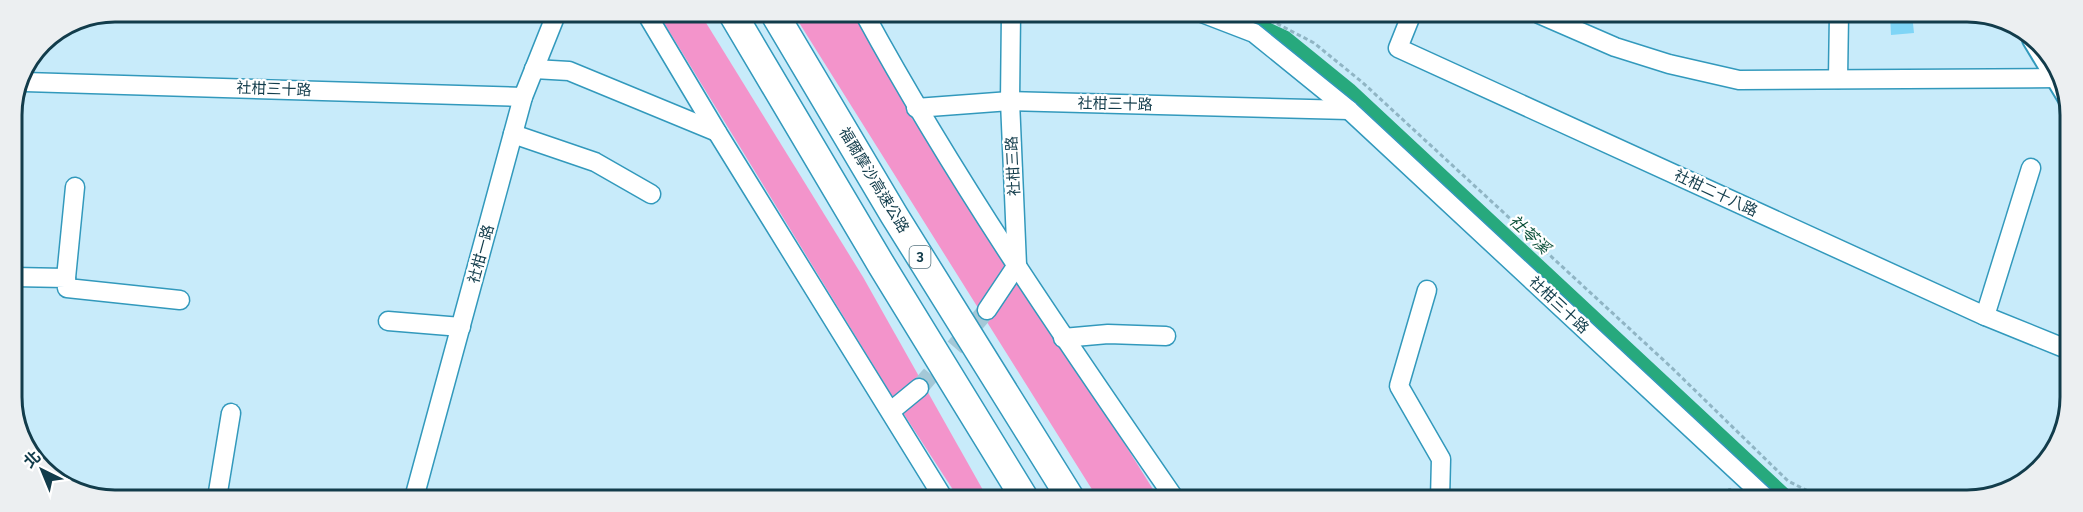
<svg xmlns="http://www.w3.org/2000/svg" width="2083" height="512" font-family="Figtree,'Noto Sans TC',sans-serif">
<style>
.green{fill:#f394cb}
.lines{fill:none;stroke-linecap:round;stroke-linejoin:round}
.canal{stroke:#27a97d;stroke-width:15}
.building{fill:#7fd5f6}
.minor-tunnel{stroke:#a4c8d7;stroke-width:18;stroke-dasharray:18 9;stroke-linecap:butt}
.minor-casing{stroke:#3299bc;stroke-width:21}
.major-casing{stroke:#3299bc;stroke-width:26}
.highway-casing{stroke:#3299bc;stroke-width:30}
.path{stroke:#90b5c4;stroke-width:3;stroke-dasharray:4.5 3;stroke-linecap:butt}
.minor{stroke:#fff;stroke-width:18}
.major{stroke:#fff;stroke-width:22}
.highway{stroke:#fff;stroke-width:27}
.labels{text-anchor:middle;stroke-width:4.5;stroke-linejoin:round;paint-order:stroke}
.shield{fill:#fff;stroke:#597681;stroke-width:1.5}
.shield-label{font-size:14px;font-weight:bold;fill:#123c4b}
.street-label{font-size:15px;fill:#123c4b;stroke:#fff}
.water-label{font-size:16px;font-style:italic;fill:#0d513a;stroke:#fff}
.rim{fill:none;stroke:#123c4b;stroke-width:3}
</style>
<rect width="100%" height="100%" fill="#c8ebfa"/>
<g class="green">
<polygon points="658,13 700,13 863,277 988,499 959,499 894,399"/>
<polygon points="793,13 855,13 912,118 1024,282 1159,499 1098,499"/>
</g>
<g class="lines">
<polyline class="canal" points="1232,13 1285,38 1349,90 1789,500"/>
</g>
<polygon class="building" points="1890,14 1912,14 1914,33 1891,35"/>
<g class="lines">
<polyline class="minor-tunnel" points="919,388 987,310"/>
<defs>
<g id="minor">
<polyline points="646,13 717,132 944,499"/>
<path d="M864 13C956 182 1066 341 1175 499"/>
<polyline points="1202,13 1254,33 1349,110 1768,500"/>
<polyline points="1412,13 1398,48 1985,316 2069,350"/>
<polyline points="1539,14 1615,47 1669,64 1739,80 2060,78"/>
<polyline points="534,69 569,71 717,132"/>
<polyline points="1838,79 1839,14"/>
<polyline points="25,82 523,97"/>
<polyline points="916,108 1010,101 1349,110"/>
<polyline points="513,134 595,162 651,194"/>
<polyline points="13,277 66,278 67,288 180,300"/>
<polyline points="66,278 75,187"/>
<polyline points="1427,290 1399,386 1441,459 1440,499"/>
<polyline points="987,310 1017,265 1010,101 1011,13"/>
<polyline points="1985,316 2031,168"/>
<polyline points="388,321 461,327"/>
<polyline points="1063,338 1108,334 1166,336"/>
<polyline points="891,411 919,388"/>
<polyline points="217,498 231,413"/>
<polyline points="414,498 523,97 557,12"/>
</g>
<polyline id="major" points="2034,39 2069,97"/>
<g id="highway">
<polyline points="732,13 882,266 1025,499"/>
<polyline points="774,13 894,215 1071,499"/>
</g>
</defs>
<use href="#minor" class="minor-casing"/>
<use href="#major" class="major-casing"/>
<use href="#highway" class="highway-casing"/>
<g class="path">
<polyline points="1257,13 1314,43 1362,82 1671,367 1788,481 1826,500"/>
<polyline points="1728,500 1730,487"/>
</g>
<use href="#minor" class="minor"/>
<use href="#major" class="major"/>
<use href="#highway" class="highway"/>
</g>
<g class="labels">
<rect class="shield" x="909.5" y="246" width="21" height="22" rx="4.5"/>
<g class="shield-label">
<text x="920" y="262">3</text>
</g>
<g class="street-label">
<text transform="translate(274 89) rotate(2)" y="5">社柑三十路</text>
<text transform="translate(1115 104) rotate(1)" y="5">社柑三十路</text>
<text transform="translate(1013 166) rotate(-93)" y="5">社柑三路</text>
<text transform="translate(874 180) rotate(59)" y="5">福爾摩沙高速公路</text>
<text transform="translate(1716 193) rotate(25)" y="5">社柑二十八路</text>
<text transform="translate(481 254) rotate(-75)" y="5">社柑一路</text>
<text transform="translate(1559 305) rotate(43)" y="5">社柑三十路</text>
</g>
<g class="water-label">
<text transform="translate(1530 234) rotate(43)" y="6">社苓溪</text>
</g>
</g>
<path d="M0 0H2083V512H0ZM115 22H1967A93 93 0 0 1 2060 115V397A93 93 0 0 1 1967 490H115A93 93 0 0 1 22 397V115A93 93 0 0 1 115 22Z" fill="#eceff1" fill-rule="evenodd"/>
<path class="rim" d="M115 22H1967A93 93 0 0 1 2060 115V397A93 93 0 0 1 1967 490H115A93 93 0 0 1 22 397V115A93 93 0 0 1 115 22Z"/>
<g transform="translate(42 470) rotate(317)" stroke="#ffffff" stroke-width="4.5" paint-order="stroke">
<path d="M0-4.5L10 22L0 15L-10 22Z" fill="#123c4b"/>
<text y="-9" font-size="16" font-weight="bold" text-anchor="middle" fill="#123c4b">北</text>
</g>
</svg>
